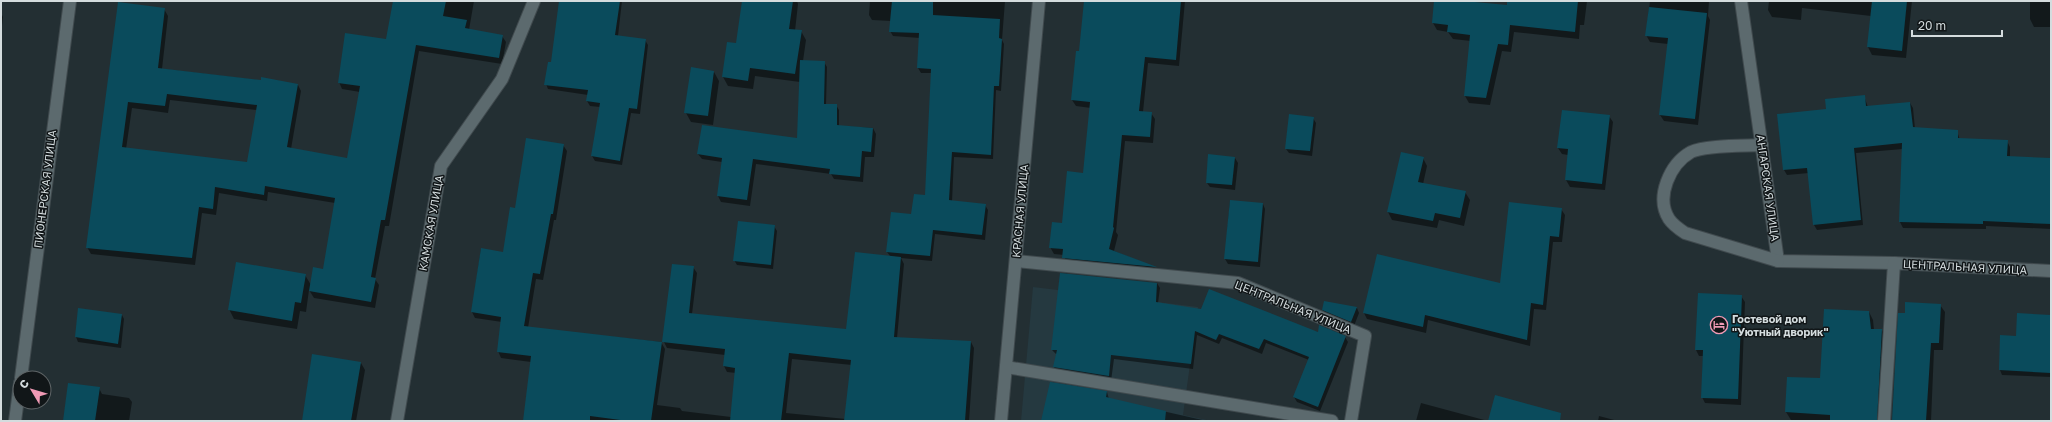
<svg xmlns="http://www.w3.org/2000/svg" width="2052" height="422" font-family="'Golos Text',sans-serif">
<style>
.built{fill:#253940}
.shadow{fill:#0007;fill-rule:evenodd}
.building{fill:#0a4b5c;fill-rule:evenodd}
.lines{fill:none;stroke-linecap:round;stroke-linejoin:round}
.minor-casing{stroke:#404a4e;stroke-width:14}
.minor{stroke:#5c6a6e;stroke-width:12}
.labels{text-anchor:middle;stroke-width:3;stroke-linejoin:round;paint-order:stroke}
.street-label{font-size:11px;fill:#d4dcde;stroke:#111618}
.poi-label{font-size:11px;font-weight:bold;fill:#d4dcde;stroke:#111618;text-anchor:start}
</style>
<rect width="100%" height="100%" fill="#232f33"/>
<polygon class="built" points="1033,287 1198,307 1183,415 1211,421 1021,421"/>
<g class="shadow">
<path d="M394 1H474L469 30 502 36 506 42 502 64 419 51 389 226H385L375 279 379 285 375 308 314 298 309 290 306 312 300 311 297 329 234 319 229 309 305 275 311 285 324 270 335 203 268 192 267 201 219 193 216 215 202 213 195 265 91 254 87 247 119 4 164 9 168 16 162 69 298 85 301 91 291 149 348 159 360 92 342 89 339 82 387 41ZM170 100 257 110 248 163 126 149 132 108 168 113Z"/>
<polygon points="560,1 622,1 618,36 645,40 648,45 640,114 631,113 622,165 595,161 592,156 600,107 590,106 587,101 588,95 548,89 546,84 552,63"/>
<polygon points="743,1 797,1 798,4 795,31 801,31 806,40 803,61 824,62 827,67 826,105 836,105 839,110 839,126 873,128 876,134 874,157 865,157 863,182 834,179 831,174 756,164 750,206 721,202 718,196 722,162 702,159 698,154 798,139 800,82 755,76 753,89 728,86 723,77 737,45"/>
<path d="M870 1H1005L1002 40 1004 44 1001 91 996 90 993 159 954 157 952 202 985 205 988 210 985 240 935 234 932 261 901 258 904 264 897 338 971 342 974 348 969 421H577L531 362 501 358 498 351 502 322 475 318 472 312 481 249 504 253 516 210 563 145 567 151 556 220H554L543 280 536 279 528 328 661 342 665 349 657 405 680 408 682 411 731 417 736 373 727 372 724 366 725 355 667 348 664 342 693 267 697 273 692 314 847 330 890 256 887 252 926 196 932 73H921L918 68 920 38 893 36 890 31 891 21 872 20 869 15ZM792 359 852 365 846 419 786 413Z"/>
<polygon points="1085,1 1185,1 1179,66 1148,63 1143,112 1151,113 1155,119 1153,143 1125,141 1116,232 1118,235 1114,251 1156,268 1159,273 1067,264 1064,255 1054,254 1050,247 1063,224 1084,174 1091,108 1076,106 1072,100 1080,52"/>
<polygon points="1435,1 1454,1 1508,7 1508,1 1587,1 1584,25 1580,25 1579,39 1514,32 1511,52 1502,51 1490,105 1469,103 1465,96 1471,41 1453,39 1448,32 1437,30 1433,23"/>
<polygon points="1650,1 1709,1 1708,16 1710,20 1698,125 1664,121 1660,115 1668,44 1650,42 1646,35"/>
<polygon points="1769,1 1912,1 1906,58 1872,55 1868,47 1871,16 1802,8 1801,20 1772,17 1768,10"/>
<polygon points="2030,1 2051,1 2051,27 2034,27 2030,19"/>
<polygon points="1,13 3,17 1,34"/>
<polygon points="714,72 719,81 713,125 691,122 686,113"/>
<polygon points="1864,96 1868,107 1910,103 1913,108 1915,129 1957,131 1960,140 2007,141 2010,147 2010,157 2051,159 2051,229 1986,226 1986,229 1903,228 1900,222 1903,149 1856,153 1863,225 1817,230 1814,225 1809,173 1787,175 1784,170 1827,110"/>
<polygon points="1609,116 1613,122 1605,190 1570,187 1566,180 1568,155 1562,154 1558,148"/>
<polygon points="1313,118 1316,123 1312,156 1289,153 1286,149"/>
<polygon points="1235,158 1238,163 1235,190 1210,187 1207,183"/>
<polygon points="1423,158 1427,166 1423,184 1465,192 1470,200 1464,226 1439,220 1437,228 1392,220 1388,212"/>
<polygon points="1230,201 1263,204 1265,209 1260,267 1228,264 1225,259"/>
<polygon points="1561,209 1565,215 1562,242 1553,242 1546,310 1534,309 1530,346 1428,320 1426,333 1367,319 1364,313 1501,284"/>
<polygon points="774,226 777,231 773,269 737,265 734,260"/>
<polygon points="1157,283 1160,288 1158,303 1345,337 1348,342 1320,411 1297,402 1294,397 1309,360 1266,343 1262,354 1222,338 1219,344 1197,335 1193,369 1114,359 1111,381 1057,372 1054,367 1057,355 1052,350"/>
<polygon points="1741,296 1745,302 1741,405 1705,403 1702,397 1703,356 1699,356 1696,350"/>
<polygon points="1325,303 1357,308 1359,313 1354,326 1326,315 1323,310"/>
<polygon points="1940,305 1945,312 1943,350 1934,350 1931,421 1893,421 1906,314"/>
<polygon points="1869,312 1873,320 1874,330 1882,330 1886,338 1881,421 1878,421 1875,416 1876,421 1791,420 1786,412 1788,378 1821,379"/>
<polygon points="122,315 124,319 121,348 78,342 76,337"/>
<polygon points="2051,316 2051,377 2002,375 2000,370 2001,336 2017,337"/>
<polygon points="361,363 365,370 356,421 303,421"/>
<polygon points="99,388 102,394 129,398 132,402 129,421 64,421"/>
<polygon points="1107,392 1109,399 1207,421 1042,421"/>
<polygon points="1421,403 1488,421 1416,421"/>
<polygon points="1599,416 1618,421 1598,421"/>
</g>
<g class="building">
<path d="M393 1H446L443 16 467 20 465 28 503 35 499 58 416 45 385 220H381L371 277 376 278 371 302 309 291 313 267 323 269 335 198 265 186 264 195 215 187 213 209 199 207 192 258 86 248 118 2 165 8 158 68 261 80V77L298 84 287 147 347 158 360 86 338 83 345 33 386 39ZM167 94 257 105 247 162 122 147 128 102 165 106Z"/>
<polygon points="559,1 620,1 615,35 646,39 637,109 629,108 620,161 591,156 600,103 586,101 588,90 544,85 548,62 551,62"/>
<polygon points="742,1 793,1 789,29 802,30 795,74 750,68 748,81 722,77 727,42 736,43"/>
<polygon points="892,1 933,1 933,15 1000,19 999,38 1002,39 999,86 994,86 991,155 952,152 949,200 986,204 982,235 933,230 930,256 886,252 891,212 911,214 914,194 925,195 931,69 917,68 919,33 889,32"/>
<polygon points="1084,1 1181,1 1176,60 1145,57 1139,111 1152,112 1150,137 1122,135 1113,227 1114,228 1109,249 1157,267 1062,258 1063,249 1049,248 1052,222 1062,223 1067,171 1083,173 1090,102 1071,100 1076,51 1079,51"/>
<polygon points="1434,1 1464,1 1507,5 1507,1 1578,1 1575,32 1510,25 1508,45 1498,44 1486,98 1464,96 1470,35 1447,32 1448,25 1432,23"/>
<polygon points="1872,1 1907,1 1902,51 1867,47"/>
<polygon points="1649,7 1707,13 1695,119 1659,115 1668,38 1645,36"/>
<polygon points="800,60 825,61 824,104 837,104 837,125 873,128 871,152 862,151 860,177 829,174 830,169 753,159 747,200 717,196 722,158 697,154 702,125 797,138"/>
<polygon points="691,67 714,71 708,116 684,113"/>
<polygon points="1865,95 1866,106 1910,102 1913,127 1958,130 1958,138 2008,140 2007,156 2051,158 2051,224 1983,221 1983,224 1899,222 1902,143 1854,148 1861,220 1813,225 1807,168 1783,170 1777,114 1826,109 1825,99"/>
<polygon points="1562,110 1610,115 1602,184 1565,180 1568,149 1557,148"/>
<polygon points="1289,114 1314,117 1310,151 1285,149"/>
<polygon points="526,138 564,144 553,214 551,214 540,274 533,273 524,326 662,342 651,421 628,421 590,416 590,421 523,421 531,356 497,352 501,317 471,312 481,248 503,252 510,207 515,208"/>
<polygon points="1401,152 1424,157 1418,182 1466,191 1460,218 1435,213 1433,221 1387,212"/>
<polygon points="1208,154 1235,157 1232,185 1206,183"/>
<polygon points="1230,200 1263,203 1258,262 1224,259"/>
<polygon points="1509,202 1562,208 1559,237 1550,236 1543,305 1531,303 1527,340 1425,315 1423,327 1363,313 1377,254 1500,283"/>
<polygon points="738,221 775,225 771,265 733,261"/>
<polygon points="855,252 901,257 894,337 971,341 965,421 844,421 851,360 789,353 781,421 730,421 735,368 723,366 725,349 662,342 672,264 694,266 689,313 846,329"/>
<polygon points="236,262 306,274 301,303 295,302 292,321 228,310"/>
<polygon points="1060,273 1157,283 1156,302 1201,309 1209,289 1318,332 1319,325 1346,336 1318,407 1293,397 1309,357 1264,339 1259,349 1219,334 1216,340 1195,331 1191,364 1111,355 1109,376 1053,367 1057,350 1051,350"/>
<polygon points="1698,293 1742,295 1738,399 1701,398 1703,350 1695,350"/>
<polygon points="1324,301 1357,307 1351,322 1322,310"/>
<polygon points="1905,302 1941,304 1939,343 1931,343 1926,421 1892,421 1898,313 1905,313"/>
<polygon points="78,308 122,314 118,344 75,337"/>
<polygon points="1824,309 1869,311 1871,329 1882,329 1877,421 1830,421 1830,415 1785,412 1787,377 1820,378"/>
<polygon points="2017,313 2051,315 2051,373 1999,370 2000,335 2016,336"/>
<polygon points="312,354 361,362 351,421 302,421"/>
<polygon points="1050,382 1107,391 1106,397 1166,411 1165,421 1041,421"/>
<polygon points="68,383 100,387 95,421 63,421"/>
<polygon points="1495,395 1561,413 1560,421 1488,421"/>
</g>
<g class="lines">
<defs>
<g id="minor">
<polyline points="1741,1 1778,261 1894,263"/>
<path d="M1762 145C1745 146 1705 145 1691 152 1670 164 1655 197 1669 219 1673 225 1679 229 1685 233L1778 261"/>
<polyline points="1016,261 1238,283 1365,336 1351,421"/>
<polyline points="1006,367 1332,421"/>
<polyline points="21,378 70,1"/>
<polyline points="15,421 20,383"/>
<polyline points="397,421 441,166 502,79 534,1"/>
<polyline points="1001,421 1039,1"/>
<polyline points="1884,421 1894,263 2051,271"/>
</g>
</defs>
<use href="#minor" class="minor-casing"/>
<use href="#minor" class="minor"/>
</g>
<defs>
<symbol id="hotel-ring" viewBox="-11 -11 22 22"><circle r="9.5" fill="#111618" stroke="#f09ab5" stroke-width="1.5"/><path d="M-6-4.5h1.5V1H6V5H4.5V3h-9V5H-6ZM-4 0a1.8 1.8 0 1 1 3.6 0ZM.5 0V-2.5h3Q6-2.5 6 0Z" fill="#f09ab5"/></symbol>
</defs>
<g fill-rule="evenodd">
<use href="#hotel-ring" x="1709" y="315" width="20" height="20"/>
</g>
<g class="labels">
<g class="street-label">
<text transform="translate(1768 188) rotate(82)" y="4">АНГАРСКАЯ УЛИЦА</text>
<text transform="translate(45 189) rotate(-83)" y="4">ПИОНЕРСКАЯ УЛИЦА</text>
<text transform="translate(1020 211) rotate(-85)" y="4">КРАСНАЯ УЛИЦА</text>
<text transform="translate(431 223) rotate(-80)" y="4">КАМСКАЯ УЛИЦА</text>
<text transform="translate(1965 267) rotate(3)" y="4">ЦЕНТРАЛЬНАЯ УЛИЦА</text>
<text transform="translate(1293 307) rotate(22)" y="4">ЦЕНТРАЛЬНАЯ УЛИЦА</text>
</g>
<g class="poi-label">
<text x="1732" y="323">Гостевой дом<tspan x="1732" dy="13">"Уютный дворик"</tspan></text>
</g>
</g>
<rect width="2052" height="422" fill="none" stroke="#d4dcde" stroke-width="4"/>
<g transform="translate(32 390) rotate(308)"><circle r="19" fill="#111618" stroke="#5f6567"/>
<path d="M0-3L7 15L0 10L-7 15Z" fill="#f09ab5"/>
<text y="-6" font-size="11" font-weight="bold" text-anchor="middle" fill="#d4dcde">С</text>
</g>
<path d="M1912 30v6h90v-6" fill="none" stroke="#d4dcde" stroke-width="2"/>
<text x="1918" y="30" font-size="12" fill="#d4dcde" stroke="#111618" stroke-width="3" paint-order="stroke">20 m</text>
</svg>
